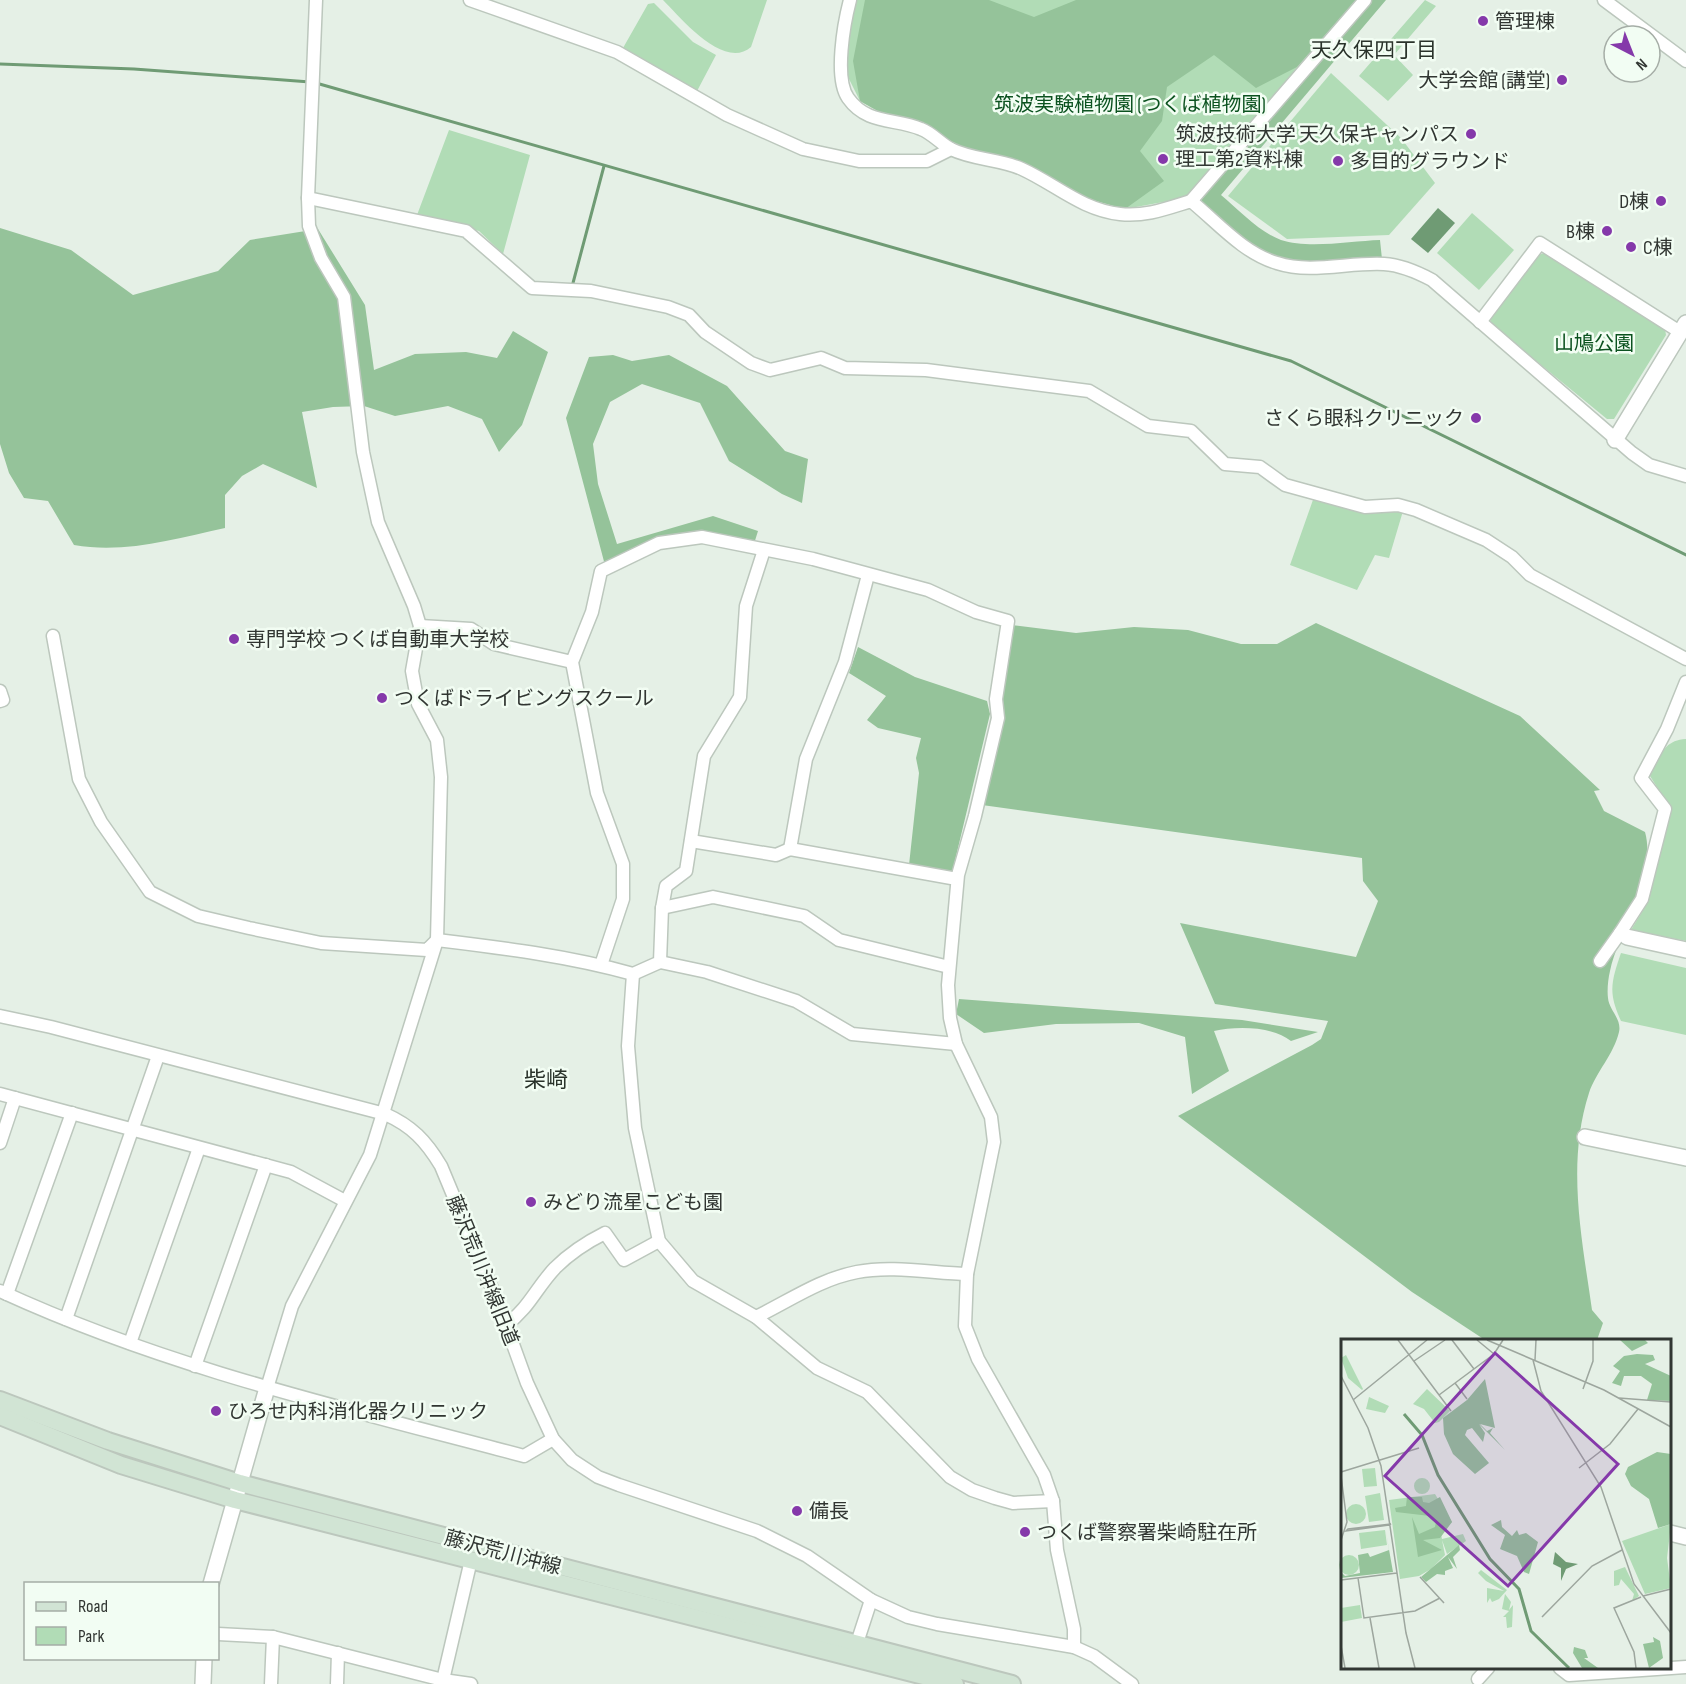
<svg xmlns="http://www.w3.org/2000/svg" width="1686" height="1684" font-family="'Sofia Sans Condensed','Noto Sans JP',sans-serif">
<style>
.green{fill:#b1dcb6}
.forest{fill:#95c39a}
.water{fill:#6f9b74}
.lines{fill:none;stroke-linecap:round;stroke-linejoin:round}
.stream{stroke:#6f9b74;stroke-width:3}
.minor-casing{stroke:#bcc7bd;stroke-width:15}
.tertiary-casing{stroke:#bcc7bd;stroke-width:18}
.secondary-casing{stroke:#bcc7bd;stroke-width:20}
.minor{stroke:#fff;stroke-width:12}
.tertiary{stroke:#fff;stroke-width:15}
.secondary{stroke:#d1e4d4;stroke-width:16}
.poi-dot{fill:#8539aa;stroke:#f2fdf3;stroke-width:2}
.labels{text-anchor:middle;stroke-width:5;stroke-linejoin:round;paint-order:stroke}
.poi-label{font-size:20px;fill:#313632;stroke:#f2fdf3;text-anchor:start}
.park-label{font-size:20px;fill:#0b521f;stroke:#f2fdf3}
.street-label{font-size:20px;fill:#313632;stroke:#f2fdf3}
.neighbourhood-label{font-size:21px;fill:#2a332b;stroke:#f2fdf3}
.quarter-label{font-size:22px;fill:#2a332b;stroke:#f2fdf3}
.inset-river{fill:none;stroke:#6f9b74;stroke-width:3}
.inset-road{fill:none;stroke:#9da69e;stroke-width:1.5}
.view{fill:#8539aa;fill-opacity:0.15;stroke:#8539aa;stroke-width:3}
.inset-edge{fill:none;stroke:#313632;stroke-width:3}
</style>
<rect width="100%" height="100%" fill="#e5f0e6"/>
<g class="green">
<path d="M663 0H767L751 47C724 71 680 17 663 0Z"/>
<polygon points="854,0 1356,0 1185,198 1125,209 1078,196 1024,163 954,145 924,124 892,119 860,101 847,75 847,39"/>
<polygon points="1425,0 1436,6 1394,55 1413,75 1388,101 1359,76"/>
<polygon points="654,3 693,42 716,55 696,93 625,53 623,48 648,4"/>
<polygon points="1331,73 1401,138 1435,183 1389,235 1287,239 1228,196"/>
<polygon points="449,130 530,155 503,254 479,231 417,215"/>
<polygon points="1472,213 1514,250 1479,290 1437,253"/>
<polygon points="1546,252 1665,329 1666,335 1614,419 1607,419 1491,324 1490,319 1539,255"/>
<polygon points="1314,497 1403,511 1389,558 1375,555 1357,590 1290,565"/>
<path d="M1686 739V941L1631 930 1648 902 1669 806 1650 776C1660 757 1663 740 1686 739Z"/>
<path d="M1621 953 1686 968V1035L1621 1021C1608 993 1611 982 1621 953Z"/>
</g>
<g class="forest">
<polygon points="865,0 989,0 1034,17 1076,0 1356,0 1297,67 1256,88 1214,55 1167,87 1162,121 1140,151 1164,181 1125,209 1078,196 1024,163 954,145 924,124 892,119 860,101 853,61"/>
<path d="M1372 0H1386L1221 195C1239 210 1259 232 1281 240 1308 249 1352 241 1380 240L1382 259C1346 260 1302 268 1267 254 1242 243 1222 220 1202 202L1201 196Z"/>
<path d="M0 228 71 250 133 295 218 271 250 240 318 229 365 305 374 370 415 354 466 352 497 358 513 331 548 352 522 425 499 452 482 419 448 406 395 416 364 406 333 407 302 412 317 488 263 464 242 476 225 495V528C175 539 124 554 74 545L48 501 24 498 9 473 0 444Z"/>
<polygon points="613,355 632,361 669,355 727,386 785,451 808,459 802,503 782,494 729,461 700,403 642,384 610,402 593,444 598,484 617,544 713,516 758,531 753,547 682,538 606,569 566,418 589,357"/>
<path d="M1316 623 1520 716 1600 790 1594 791 1604 811 1645 832C1657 874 1619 930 1610 971 1608 979 1607 991 1608 998 1609 1010 1622 1019 1619 1032 1614 1054 1596 1072 1589 1093 1566 1164 1582 1239 1592 1310L1603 1323 1597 1340H1485L1412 1292 1178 1116 1312 1045 1321 1039 1328 1021 1215 1004 1180 923 1356 957 1378 901 1363 881 1362 858 982 805 1002 721 1004 710 1000 697 1011 625 1076 633 1134 627 1188 630 1241 644H1277Z"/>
<polygon points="858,647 915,677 987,701 990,714 952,873 909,865 919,773 916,758 921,738 878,728 867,720 886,696 849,673"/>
<path d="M959 999 1242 1020 1318 1032 1291 1041C1273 1026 1236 1026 1214 1031L1229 1071 1192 1094 1185 1037 1139 1023 1056 1024 984 1033 956 1014Z"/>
</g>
<polygon class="water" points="1438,208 1455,223 1428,253 1411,239"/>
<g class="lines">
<g class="stream">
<polyline points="0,64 134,69 310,82"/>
<polyline points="316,83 1291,361 1686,555"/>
<polyline points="573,283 604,166"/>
</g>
<defs>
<g id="minor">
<polyline points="470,0 617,52 727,115 803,149 859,161 927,161 951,149"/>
<path d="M850 0C844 23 834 78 848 98 867 125 895 118 921 129 932 133 941 144 951 149 973 160 1000 159 1022 169 1055 184 1082 210 1120 214 1145 217 1168 208 1191 201 1218 223 1243 253 1277 263 1311 274 1349 262 1384 264 1401 265 1417 272 1432 280L1632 453 1649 465 1686 476"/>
<polyline points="1604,0 1686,61"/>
<polyline points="308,198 466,231 532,288 591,291 668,307 689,315 705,332 751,363 770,370 821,358 845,368 926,370 1089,391 1148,426 1191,431 1225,464 1260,467 1285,485 1365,507 1398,505 1416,510 1486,540 1512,557 1530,575 1686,659"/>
<polyline points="1191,201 1365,0"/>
<polyline points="1480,322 1540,243 1680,332"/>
<polyline points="420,626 471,629 494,644 572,662"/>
<polyline points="53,636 79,779 101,822 150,892 198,916 249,928 321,943 427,950 436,941"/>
<polyline points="0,691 3,700 0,701"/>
<polyline points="691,841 776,855 790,849 957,879"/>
<polyline points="790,849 806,759 845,662 868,575"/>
<polyline points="662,908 713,897 804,916 839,940 949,967"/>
<polyline points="1627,937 1620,933 1642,899 1665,809 1641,778 1667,729 1686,682"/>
<path d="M437 940C503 948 569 956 633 974L660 962 662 908 666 886 686 871 704 756 740 697 746 606 764 550"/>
<polyline points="1600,961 1620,933"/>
<polyline points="660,962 707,972 796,1001 852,1034 956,1044"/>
<polyline points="601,965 623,899 623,864 597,793 572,662 592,612 601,571 659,543 702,537 813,559 928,590 976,612 1008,621 996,699 998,718 975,816 958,875 948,985 950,1018 956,1044 991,1117 994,1142 967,1274 965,1326 978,1359 1044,1475 1053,1501 1057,1550 1074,1629 1074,1647"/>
<polyline points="633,974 628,1046 635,1128 659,1241 693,1281 756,1317 817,1368 867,1392 950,1477 972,1490 995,1498 1013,1503 1053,1501"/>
<path d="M0 1016 51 1027 385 1114C412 1126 426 1141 441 1166L498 1303 527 1383 553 1439 572 1460 598 1477 619 1485 757 1531 807 1556 871 1600 857 1643"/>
<polyline points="0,1094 291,1172 345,1201"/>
<polyline points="0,1143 15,1098"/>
<path d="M0 1291C167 1368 347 1409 524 1456L553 1439"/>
<polyline points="7,1294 72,1113"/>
<path d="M756 1317C789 1301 820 1279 857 1272 891 1265 932 1273 967 1274"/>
<polyline points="66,1319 158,1056"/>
<path d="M506 1325C530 1307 536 1288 555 1268 570 1253 587 1242 605 1233L624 1260 659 1241"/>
<polyline points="130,1343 199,1148"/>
<polyline points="195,1366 266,1165"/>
<polyline points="267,1388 292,1306 370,1155 437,940 441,777 437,740 418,704 412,671 420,626 414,606 378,522 363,452 344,297 321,258 309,226 308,198 316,0"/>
<polyline points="871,1600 908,1617 937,1624 1074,1647 1094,1656 1132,1684"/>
<polyline points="218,1634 273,1637 443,1680 471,1684"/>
<polyline points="1560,1668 1569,1675 1686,1667"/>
<polyline points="1478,1679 1488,1668"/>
<polyline points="443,1680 471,1560"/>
<polyline points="271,1684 273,1637"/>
<polyline points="337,1684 338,1653"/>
</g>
<g id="tertiary">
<polyline points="1615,440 1686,323"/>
<polyline points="1627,937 1686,950"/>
<polyline points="1585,1137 1686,1158"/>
<polyline points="1670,1533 1686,1537"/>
<polyline points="211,1584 267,1388"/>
<polyline points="203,1684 204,1658"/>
</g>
<g id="secondary">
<polyline points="0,1400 108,1441 240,1483 1012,1684"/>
<polyline points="0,1416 121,1465 235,1500 955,1684"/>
</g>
</defs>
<use href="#minor" class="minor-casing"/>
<use href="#tertiary" class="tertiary-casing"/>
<use href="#secondary" class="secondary-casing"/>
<use href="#minor" class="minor"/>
<use href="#tertiary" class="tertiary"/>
<use href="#secondary" class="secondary"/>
</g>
<g class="poi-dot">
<circle cx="1483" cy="21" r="6"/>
<circle cx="1562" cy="80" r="6"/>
<circle cx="1471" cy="134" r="6"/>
<circle cx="1163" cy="159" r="6"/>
<circle cx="1338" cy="161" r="6"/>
<circle cx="1661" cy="201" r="6"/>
<circle cx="1607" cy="231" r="6"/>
<circle cx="1631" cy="247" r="6"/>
<circle cx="1476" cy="418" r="6"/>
<circle cx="234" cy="639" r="6"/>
<circle cx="382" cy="698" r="6"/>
<circle cx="531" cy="1202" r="6"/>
<circle cx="216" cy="1411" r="6"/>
<circle cx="797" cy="1511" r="6"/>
<circle cx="1025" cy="1532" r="6"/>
</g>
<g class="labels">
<g class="poi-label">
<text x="1495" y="28">管理棟</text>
<text x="1550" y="87" text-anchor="end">大学会館 (講堂)</text>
<text x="1459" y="141" text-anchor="end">筑波技術大学 天久保キャンパス</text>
<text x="1175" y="166">理工第2資料棟</text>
<text x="1350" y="168">多目的グラウンド</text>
<text x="1649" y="208" text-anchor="end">D棟</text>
<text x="1595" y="238" text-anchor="end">B棟</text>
<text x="1643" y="254">C棟</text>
<text x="1464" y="425" text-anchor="end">さくら眼科クリニック</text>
<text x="246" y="646">専門学校 つくば自動車大学校</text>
<text x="394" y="705">つくばドライビングスクール</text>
<text x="543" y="1209">みどり流星こども園</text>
<text x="228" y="1418">ひろせ内科消化器クリニック</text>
<text x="809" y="1518">備長</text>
<text x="1037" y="1539">つくば警察署柴崎駐在所</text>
</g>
<g class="park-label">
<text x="1130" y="111">筑波実験植物園 (つくば植物園)</text>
<text x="1594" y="350">山鳩公園</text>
</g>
<g class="street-label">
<text transform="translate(483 1270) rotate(68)" y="7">藤沢荒川沖線旧道</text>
<text transform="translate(503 1552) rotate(15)" y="7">藤沢荒川沖線</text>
</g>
<g class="neighbourhood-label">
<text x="1374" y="57">天久保四丁目</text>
</g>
<g class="quarter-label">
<text x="546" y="1087">柴崎</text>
</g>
</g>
<g transform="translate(1341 1339)">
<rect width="330" height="330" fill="#e5f0e6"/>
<path d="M5 16 22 50 21 51 7 39 0 19ZM86 50 109 72 98 83 94 84 83 70 72 65ZM28 58 48 67 44 74 25 70ZM34 129 36 147 23 148 21 130ZM73 147a8 8 0 1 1 16 0a8 8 0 1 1-16 0ZM39 154 43 181 28 183 24 157ZM94 155 111 183 100 195 101 200 122 195 125 202 106 215 101 201 104 216 90 230 78 237 59 240 48 161ZM5 175a10 10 0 1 1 20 0a10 10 0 1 1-20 0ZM330 185 326 219 330 249 304 255 281 202ZM44 191 46 206 20 210 18 194ZM-2 226a10 10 0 1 1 20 0a10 10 0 1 1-20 0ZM284 228 298 257 291 262 293 255 280 240 278 246 273 247V232ZM140 231 166 251 158 260 151 263 149 259 146 264V249L163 252 145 242 137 234ZM164 255 170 263 168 271 172 266 171 288 166 289 165 278H162L168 272 161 270ZM19 266 21 279 0 283V269Z" fill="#b1dcb6"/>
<path d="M279 1H304L307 4 291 12ZM296 15 312 16 314 21 304 25 330 37V62L306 61 311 45 300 37H283L280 47 271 44 279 32 272 27 283 17ZM144 40 154 89 139 85 146 92 152 89 149 94 164 111 138 85 144 94 142 103 131 89 126 91 124 96 148 124 134 135 112 115 103 95 102 79 126 61ZM316 113 330 115V185L317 189 308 160 290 147 284 135 287 128ZM66 158H81L82 163 88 164 99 158 111 183 99 199 82 201 101 211 77 218 71 178 78 195 94 188 95 183 89 177 55 173 54 169 65 167ZM160 181 161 188 171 197 176 191 178 196 185 194 197 203 188 235 183 233 176 217 159 210 164 196 150 186ZM44 188 52 233 0 239V233L4 237 19 234 17 216 27 214 29 218 48 211ZM118 206 119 211 112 218 116 230 107 218 112 229 104 232V236L96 235 85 243 80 238ZM312 298 319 302 322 319 308 329 302 305 313 303ZM233 308 244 311 247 319H243L257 329H241L232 314Z" fill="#95c39a"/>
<path d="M214 213 225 223 237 225 225 230 220 242V229L212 225Z" fill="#6f9b74"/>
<path class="inset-river" d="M63 75 81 96 97 136 149 220 178 250 190 292 228 329"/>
<path class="inset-road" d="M57 1 110 72M111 1 133 30M136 1 153 15M146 1 263 51 330 88M192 21 200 52 260 148 293 245 330 294M194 21 195 1M73 22 104 1M0 37 27 89 40 127 65 294 74 329M114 44 126 60M242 50 252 22V1M98 56 153 15 162 1M278 59 330 63M12 61 86 1M238 129 269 105 297 70M0 133 78 109M0 137 6 183 0 201M50 185 48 186 5 192 7 190ZM79 238 103 264M17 239 23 279 74 272 99 259M0 241 56 234M302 257 330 250M201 278 251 227 281 211M29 279 38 329M0 307 4 329M295 329 293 313 273 269 300 258"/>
<path class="view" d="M154 14 277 125 167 247 44 137Z"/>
<rect width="330" height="330" class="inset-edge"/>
</g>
<rect x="24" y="1582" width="195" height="78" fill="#f2fdf3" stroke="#a5ada6" stroke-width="1.5"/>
<rect x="36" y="1602" width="30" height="9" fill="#d1e4d4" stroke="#a5ada6" stroke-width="1.5"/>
<text x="78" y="1612" font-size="18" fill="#313632">Road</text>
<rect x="36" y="1627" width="30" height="18" fill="#b1dcb6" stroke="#a5ada6" stroke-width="1.5"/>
<text x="78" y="1642" font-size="18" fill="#313632">Park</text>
<g transform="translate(1632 54) rotate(138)"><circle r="28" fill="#f2fdf3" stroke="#a5ada6" stroke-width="1.5"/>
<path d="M0-4.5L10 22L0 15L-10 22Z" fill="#8539aa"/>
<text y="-9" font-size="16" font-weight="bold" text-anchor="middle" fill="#313632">N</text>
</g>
</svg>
